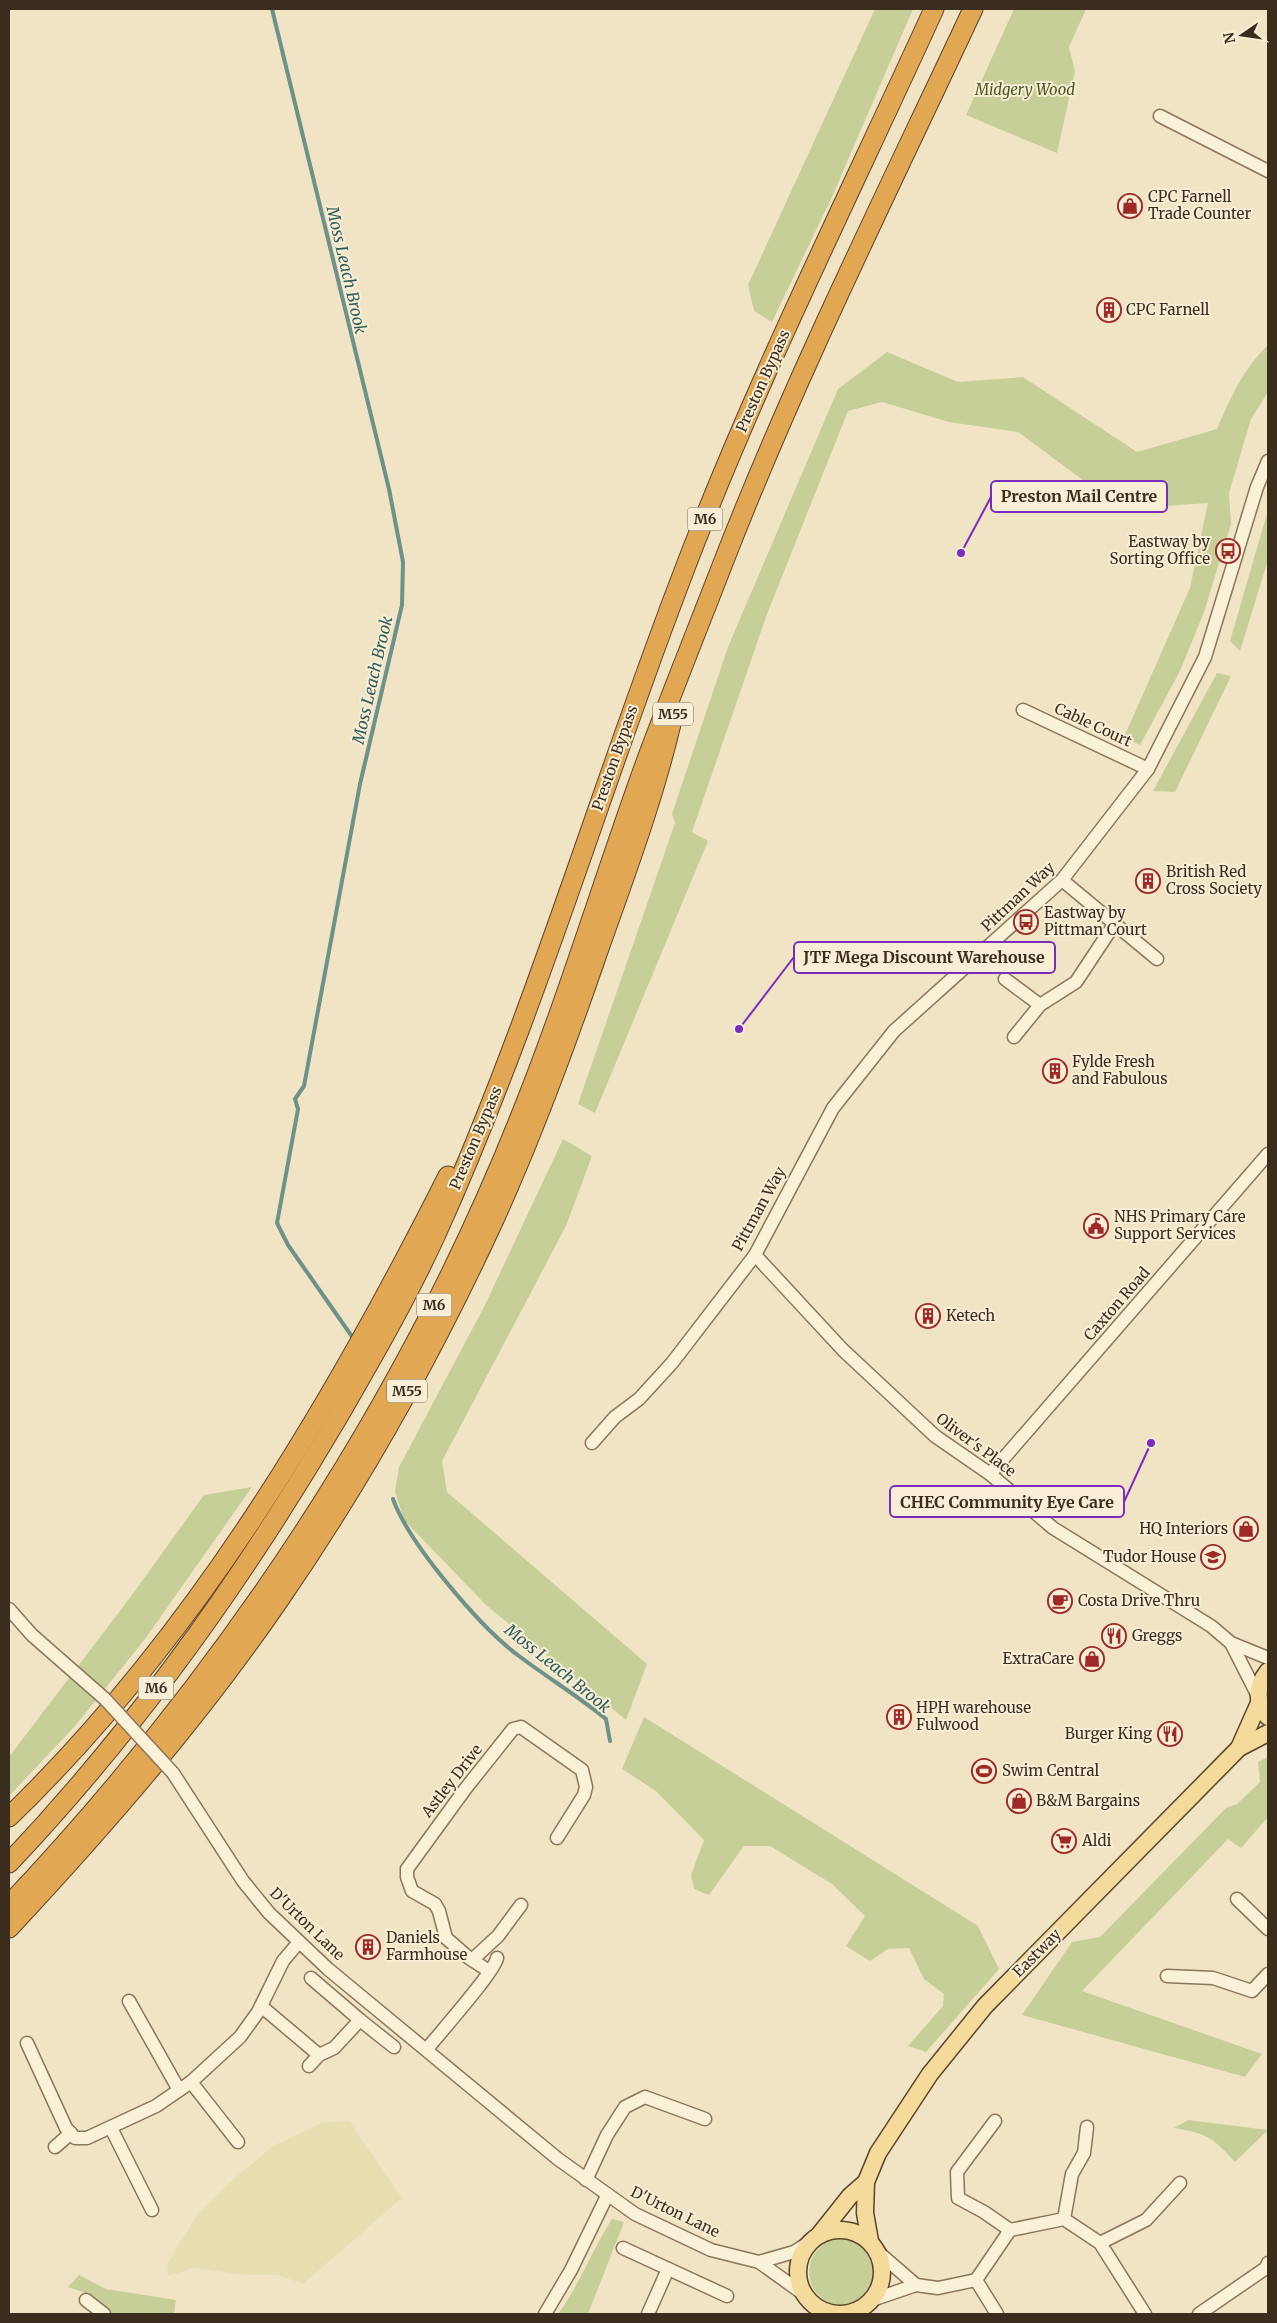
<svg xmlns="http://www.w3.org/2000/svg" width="1277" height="2323" font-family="Merriweather,serif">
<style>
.farmland{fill:#e6dfb2}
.green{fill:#c7cf98}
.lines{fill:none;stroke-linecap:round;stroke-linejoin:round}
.stream{stroke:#6c928a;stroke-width:4}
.minor-casing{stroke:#8c765a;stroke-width:15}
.major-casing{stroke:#5a442e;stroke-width:19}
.highway-casing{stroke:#5a442e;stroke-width:21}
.minor{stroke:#faf1d9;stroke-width:12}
.major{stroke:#f4db9b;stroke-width:16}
.highway{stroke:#e2a753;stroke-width:19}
.minor-bridge-casing{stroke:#8c765a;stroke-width:15;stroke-linecap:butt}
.minor-bridge{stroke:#faf1d9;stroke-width:12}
.labels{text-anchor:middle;stroke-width:4;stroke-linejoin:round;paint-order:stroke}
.shield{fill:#f7eed5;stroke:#736755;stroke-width:1}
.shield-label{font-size:14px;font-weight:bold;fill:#3b2d1e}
.park-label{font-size:15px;font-style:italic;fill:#4a5924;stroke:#f7eed5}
.poi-label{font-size:15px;fill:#3b2d1e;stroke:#f7eed5;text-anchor:start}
.street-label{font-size:15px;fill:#3b2d1e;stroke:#f7eed5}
.water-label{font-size:16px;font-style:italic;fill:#2d5c5a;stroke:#f7eed5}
.leader{fill:none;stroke:#7b2cbf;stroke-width:2}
.callout-dot{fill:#7b2cbf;stroke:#f7eed5;stroke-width:2}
.callout{fill:#f7eed5;stroke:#7b2cbf;stroke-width:2}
.callout-label{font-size:16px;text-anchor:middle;font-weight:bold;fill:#3b2d1e}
</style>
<rect width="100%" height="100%" fill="#f0e4c5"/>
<polygon class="farmland" points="349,2121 402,2198 303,2284 278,2275 246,2275 194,2268 168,2276 166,2266 197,2215 229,2183 273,2146 322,2123"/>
<g class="green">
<polygon points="875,9 913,9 832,197 772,322 754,311 748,285"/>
<polygon points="1014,9 1086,9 1069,47 1075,71 1057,153 966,115"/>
<path d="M1268 345V392L1251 419 1229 493 1231 524 1204 612 1180 671 1140 745 1124 737 1190 588 1208 503 1122 509 1018 432 949 422 882 402 848 411 767 614 692 832 708 841 595 1113 578 1104 675 823 672 814 728 647 838 389 887 352 958 382 1023 377 1137 452 1217 429C1231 397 1243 369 1268 345Z"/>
<polygon points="1268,510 1268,560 1240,651 1230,641"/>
<polygon points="1217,673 1231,676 1175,792 1153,791"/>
<polygon points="563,1139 592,1156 566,1226 442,1461 447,1492 647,1664 626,1720 486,1605 404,1520 395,1491 399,1467 484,1307"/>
<polygon points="252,1487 145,1639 75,1726 9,1796 9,1757 132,1595 204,1495"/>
<polygon points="644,1717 978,1926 999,1969 926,2052 908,2046 943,2006 944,1994 924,1979 909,1948 888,1949 870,1961 846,1946 865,1916 832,1884 770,1846 744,1846 709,1895 694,1889 691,1875 704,1840 656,1791 622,1769"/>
<polygon points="1268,1757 1268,1817 1241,1848 1228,1839 1082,1991 1262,2054 1245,2077 1022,2015 1072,1942 1100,1937 1226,1808 1237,1804 1260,1782 1258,1762"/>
<path d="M1188 2120 1268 2130 1235 2162C1212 2137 1208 2134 1174 2128Z"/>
<path d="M612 2219 624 2222 588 2314H558C580 2284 592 2250 612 2219Z"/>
<circle cx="842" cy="2272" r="33"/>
<polygon points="79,2275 106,2289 176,2300 174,2314 108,2314 89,2294 68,2287"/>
</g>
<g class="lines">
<g class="stream">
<polyline points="272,9 389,489 403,562 402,605 360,784 304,1086 295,1099 298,1109 277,1223 288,1245 353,1338"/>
<path d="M393 1499C409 1544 481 1628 519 1656 548 1678 578 1696 606 1719L610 1741"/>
</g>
<defs>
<g id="minor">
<polyline points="1160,116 1268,171"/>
<polyline points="1023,710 1148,769"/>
<polyline points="1062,880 1157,959"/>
<polyline points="1005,979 1040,1005"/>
<polyline points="1014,1037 1040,1005 1076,982 1115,923"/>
<polyline points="755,1255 843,1350 935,1436 990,1474 1053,1528 1211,1626 1231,1643 1268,1658"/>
<polyline points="592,1443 615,1417 639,1399 672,1363 755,1255 833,1108 894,1031 1062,880 1148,769 1205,657 1257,487 1268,461"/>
<polyline points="990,1474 1268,1154"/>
<polyline points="9,1609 32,1635 105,1699"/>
<polyline points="1231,1643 1258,1696"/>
<polyline points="173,1773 243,1881 269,1913 328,1969 558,2159 635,2214 711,2250 759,2262 805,2295"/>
<polyline points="1237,1899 1268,1929"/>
<polyline points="472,1960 498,1936 521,1905"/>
<polyline points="489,1971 469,1958 446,1938 439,1911 435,1904 412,1891 407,1877 407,1869 466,1788 513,1729 521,1727 582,1770 586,1787 584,1795 557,1838"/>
<polyline points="1167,1976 1213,1978 1252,1991 1268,1974"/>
<polyline points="311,1978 360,2020 334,2048 319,2055"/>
<polyline points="129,2001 179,2090"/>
<polyline points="261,2006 319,2055 309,2066"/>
<polyline points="360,2020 394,2047"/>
<polyline points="27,2043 66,2128 75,2138 87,2138 156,2106 191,2082 240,2037 258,2012 283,1961 299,1942"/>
<path d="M427 2049C439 2034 495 1971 497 1958"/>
<polyline points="191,2082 238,2142"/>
<polyline points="995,2121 957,2172 958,2198 984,2212 1010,2230"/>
<polyline points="111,2128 152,2210"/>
<polyline points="55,2147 71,2133"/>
<polyline points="586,2180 607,2135 625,2107 645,2097 705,2119"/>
<polyline points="1064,2219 1072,2174 1084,2153 1087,2127"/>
<polyline points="1100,2243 1146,2220 1180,2183"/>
<polyline points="623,2248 727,2296"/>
<polyline points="878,2252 916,2285"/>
<polyline points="759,2262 794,2252 811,2241"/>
<polyline points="976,2280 997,2314"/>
<polyline points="86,2300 104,2314"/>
<polyline points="872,2300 916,2285 938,2288 976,2280 1010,2230 1064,2219 1100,2243 1145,2314"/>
<polyline points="545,2314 571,2270 607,2196"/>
<polyline points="648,2314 668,2269"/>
<polyline points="1199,2314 1266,2268 1268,2263"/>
</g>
<g id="major">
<path d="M1268 1671C1256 1686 1255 1702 1268 1717"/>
<polyline points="1239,1748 1268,1733"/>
<circle cx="840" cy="2272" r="42"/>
<polyline points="819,2235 850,2196 866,2182"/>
<polyline points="870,2241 865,2213 866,2182 878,2153 930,2074 985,2006 1239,1748 1259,1703"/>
</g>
<g id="highway">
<path d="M9 1817C196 1636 332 1406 448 1176"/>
<path d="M9 1863C136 1729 245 1576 338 1417 373 1356 408 1296 437 1232 532 1021 597 799 679 584 753 387 847 200 934 9"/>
<path d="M9 1905C226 1675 404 1409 521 1115 568 998 604 877 647 759 672 692 699 625 725 558 798 371 888 191 973 9"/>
<path d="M9 1928C105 1825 199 1717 279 1600 361 1481 432 1354 492 1224 532 1137 565 1047 596 957 623 880 652 804 671 724"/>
</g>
</defs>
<use href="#minor" class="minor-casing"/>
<use href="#major" class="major-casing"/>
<use href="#highway" class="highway-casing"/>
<use href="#minor" class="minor"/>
<use href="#major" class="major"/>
<use href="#highway" class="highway"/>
<defs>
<polyline id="minor-bridge" points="105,1699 173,1773"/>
</defs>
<use href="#minor-bridge" class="minor-bridge-casing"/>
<use href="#minor-bridge" class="minor-bridge"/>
</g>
<defs>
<symbol id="shop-ring" viewBox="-11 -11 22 22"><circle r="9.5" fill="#f7eed5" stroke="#9e2927" stroke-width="1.5"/><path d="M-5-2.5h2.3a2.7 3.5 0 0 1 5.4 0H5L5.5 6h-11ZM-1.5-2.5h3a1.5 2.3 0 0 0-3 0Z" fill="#9e2927"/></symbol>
<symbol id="building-ring" viewBox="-11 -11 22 22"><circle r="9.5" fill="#f7eed5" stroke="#9e2927" stroke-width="1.5"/><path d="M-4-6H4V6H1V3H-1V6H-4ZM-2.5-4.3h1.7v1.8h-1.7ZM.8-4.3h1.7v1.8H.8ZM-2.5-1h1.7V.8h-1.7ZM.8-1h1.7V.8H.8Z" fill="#9e2927"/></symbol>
<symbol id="bus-ring" viewBox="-11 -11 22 22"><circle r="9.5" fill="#f7eed5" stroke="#9e2927" stroke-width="1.5"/><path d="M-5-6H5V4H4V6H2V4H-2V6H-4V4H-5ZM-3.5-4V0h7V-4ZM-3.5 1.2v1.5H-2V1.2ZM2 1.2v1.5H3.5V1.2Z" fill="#9e2927"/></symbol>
<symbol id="civic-ring" viewBox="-11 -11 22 22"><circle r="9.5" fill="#f7eed5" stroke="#9e2927" stroke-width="1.5"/><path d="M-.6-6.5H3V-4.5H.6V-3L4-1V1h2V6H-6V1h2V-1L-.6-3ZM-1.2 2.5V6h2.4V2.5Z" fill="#9e2927"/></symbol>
<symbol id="school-ring" viewBox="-11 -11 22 22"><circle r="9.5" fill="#f7eed5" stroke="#9e2927" stroke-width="1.5"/><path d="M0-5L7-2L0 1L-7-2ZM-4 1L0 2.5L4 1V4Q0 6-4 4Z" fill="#9e2927"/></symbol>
<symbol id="cafe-ring" viewBox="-11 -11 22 22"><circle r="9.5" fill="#f7eed5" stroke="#9e2927" stroke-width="1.5"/><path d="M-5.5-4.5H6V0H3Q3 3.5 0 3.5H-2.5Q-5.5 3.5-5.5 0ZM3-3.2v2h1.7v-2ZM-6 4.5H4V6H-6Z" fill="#9e2927"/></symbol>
<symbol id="restaurant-ring" viewBox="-11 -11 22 22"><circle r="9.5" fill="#f7eed5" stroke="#9e2927" stroke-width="1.5"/><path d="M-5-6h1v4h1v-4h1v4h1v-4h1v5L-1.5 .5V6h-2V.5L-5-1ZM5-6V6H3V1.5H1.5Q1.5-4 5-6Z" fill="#9e2927"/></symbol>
<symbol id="stadium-ring" viewBox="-11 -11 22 22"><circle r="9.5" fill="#f7eed5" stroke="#9e2927" stroke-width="1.5"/><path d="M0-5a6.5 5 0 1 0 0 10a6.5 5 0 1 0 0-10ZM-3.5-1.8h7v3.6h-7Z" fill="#9e2927"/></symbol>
<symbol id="supermarket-ring" viewBox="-11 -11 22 22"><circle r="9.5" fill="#f7eed5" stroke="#9e2927" stroke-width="1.5"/><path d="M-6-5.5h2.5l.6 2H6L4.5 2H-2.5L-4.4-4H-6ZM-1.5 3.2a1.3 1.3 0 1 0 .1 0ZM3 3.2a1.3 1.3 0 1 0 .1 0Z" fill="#9e2927"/></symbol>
</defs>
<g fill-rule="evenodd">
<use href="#shop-ring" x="1116" y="192" width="28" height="28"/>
<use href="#building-ring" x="1095" y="296" width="28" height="28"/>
<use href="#bus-ring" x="1214" y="537" width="28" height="28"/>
<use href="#building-ring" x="1134" y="867" width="28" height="28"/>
<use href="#bus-ring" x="1012" y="908" width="28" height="28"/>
<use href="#building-ring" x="1041" y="1057" width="28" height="28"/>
<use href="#civic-ring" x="1082" y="1212" width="28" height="28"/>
<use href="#building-ring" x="914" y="1302" width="28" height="28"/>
<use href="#shop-ring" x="1232" y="1515" width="28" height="28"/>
<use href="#school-ring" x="1199" y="1543" width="28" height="28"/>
<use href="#cafe-ring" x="1046" y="1587" width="28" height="28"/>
<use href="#restaurant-ring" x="1100" y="1622" width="28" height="28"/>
<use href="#shop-ring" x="1078" y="1645" width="28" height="28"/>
<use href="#building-ring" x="885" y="1703" width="28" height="28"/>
<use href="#restaurant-ring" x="1156" y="1720" width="28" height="28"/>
<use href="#stadium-ring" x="970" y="1757" width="28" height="28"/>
<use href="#shop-ring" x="1005" y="1787" width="28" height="28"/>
<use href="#supermarket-ring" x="1050" y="1827" width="28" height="28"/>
<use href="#building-ring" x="354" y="1933" width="28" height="28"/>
</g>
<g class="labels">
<g class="shield">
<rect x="687.5" y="507.5" width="35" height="23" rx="4"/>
<rect x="653" y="702.5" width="40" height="23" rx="4"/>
<rect x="416.5" y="1293.5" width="35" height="23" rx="4"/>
<rect x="387" y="1379.5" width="40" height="23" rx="4"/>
<rect x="138.5" y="1676.5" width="35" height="23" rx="4"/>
</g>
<g class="shield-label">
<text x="705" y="524">M6</text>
<text x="673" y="719">M55</text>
<text x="434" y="1310">M6</text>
<text x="407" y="1396">M55</text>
<text x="156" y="1693">M6</text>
</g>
<g class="park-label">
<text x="1025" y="95">Midgery Wood</text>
</g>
<g class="poi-label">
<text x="1148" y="202">CPC Farnell<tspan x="1148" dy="17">Trade Counter</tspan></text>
<text x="1126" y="315">CPC Farnell</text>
<text x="1210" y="547" text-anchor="end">Eastway by<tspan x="1210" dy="17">Sorting Office</tspan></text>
<text x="1166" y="877">British Red<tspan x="1166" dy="17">Cross Society</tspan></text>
<text x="1044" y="918">Eastway by<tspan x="1044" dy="17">Pittman Court</tspan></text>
<text x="1072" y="1067">Fylde Fresh<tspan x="1072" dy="17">and Fabulous</tspan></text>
<text x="1114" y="1222">NHS Primary Care<tspan x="1114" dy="17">Support Services</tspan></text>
<text x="946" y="1321">Ketech</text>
<text x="1228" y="1534" text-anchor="end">HQ Interiors</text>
<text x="1196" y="1562" text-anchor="end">Tudor House</text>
<text x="1078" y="1606">Costa Drive Thru</text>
<text x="1132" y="1641">Greggs</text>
<text x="1074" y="1664" text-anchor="end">ExtraCare</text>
<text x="916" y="1713">HPH warehouse<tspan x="916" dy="17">Fulwood</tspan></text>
<text x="1152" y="1739" text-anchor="end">Burger King</text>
<text x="1002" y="1776">Swim Central</text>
<text x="1036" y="1806">B&amp;M Bargains</text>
<text x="1082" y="1846">Aldi</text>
<text x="386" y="1943">Daniels<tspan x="386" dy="17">Farmhouse</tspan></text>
</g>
<g class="street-label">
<text transform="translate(763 381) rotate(-66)" y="5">Preston Bypass</text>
<text transform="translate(1093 725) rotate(25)" y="5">Cable Court</text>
<text transform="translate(615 758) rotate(-71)" y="5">Preston Bypass</text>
<text transform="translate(1018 897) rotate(-43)" y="5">Pittman Way</text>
<text transform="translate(476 1138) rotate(-67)" y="5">Preston Bypass</text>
<text transform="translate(759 1209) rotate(-61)" y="5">Pittman Way</text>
<text transform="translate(1117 1304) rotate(-49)" y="5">Caxton Road</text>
<text transform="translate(976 1445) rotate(37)" y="5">Oliver's Place</text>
<text transform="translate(452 1781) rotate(-52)" y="5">Astley Drive</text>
<text transform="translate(307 1924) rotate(44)" y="5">D'Urton Lane</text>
<text transform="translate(1037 1953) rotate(-45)" y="5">Eastway</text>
<text transform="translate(675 2212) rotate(26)" y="5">D'Urton Lane</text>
</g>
<g class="water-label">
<text transform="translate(347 270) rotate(77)" y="6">Moss Leach Brook</text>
<text transform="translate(372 680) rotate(-77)" y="6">Moss Leach Brook</text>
<text transform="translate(558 1668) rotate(39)" y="6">Moss Leach Brook</text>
</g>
</g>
<path class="leader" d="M961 553L991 497M739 1029L794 957M1151 1443L1124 1502"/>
<g class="callout-dot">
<circle cx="961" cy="553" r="5"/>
<circle cx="739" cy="1029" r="5"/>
<circle cx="1151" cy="1443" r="5"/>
</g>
<g class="callout">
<rect x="991" y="481" width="176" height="31" rx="5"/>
<rect x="794" y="942" width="261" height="31" rx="5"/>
<rect x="890" y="1486" width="234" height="31" rx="5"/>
</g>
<g class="callout-label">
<text x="1079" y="502">Preston Mail Centre</text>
<text x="924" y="963">JTF Mega Discount Warehouse</text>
<text x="1007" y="1508">CHEC Community Eye Care</text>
</g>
<rect width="1277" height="2323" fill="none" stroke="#3b2d1e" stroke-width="20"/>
<g transform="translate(1242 35) rotate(257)" stroke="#f7eed5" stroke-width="4" paint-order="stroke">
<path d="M0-4L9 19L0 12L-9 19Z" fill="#3b2d1e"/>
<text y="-8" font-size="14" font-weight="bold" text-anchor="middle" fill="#3b2d1e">N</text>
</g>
</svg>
